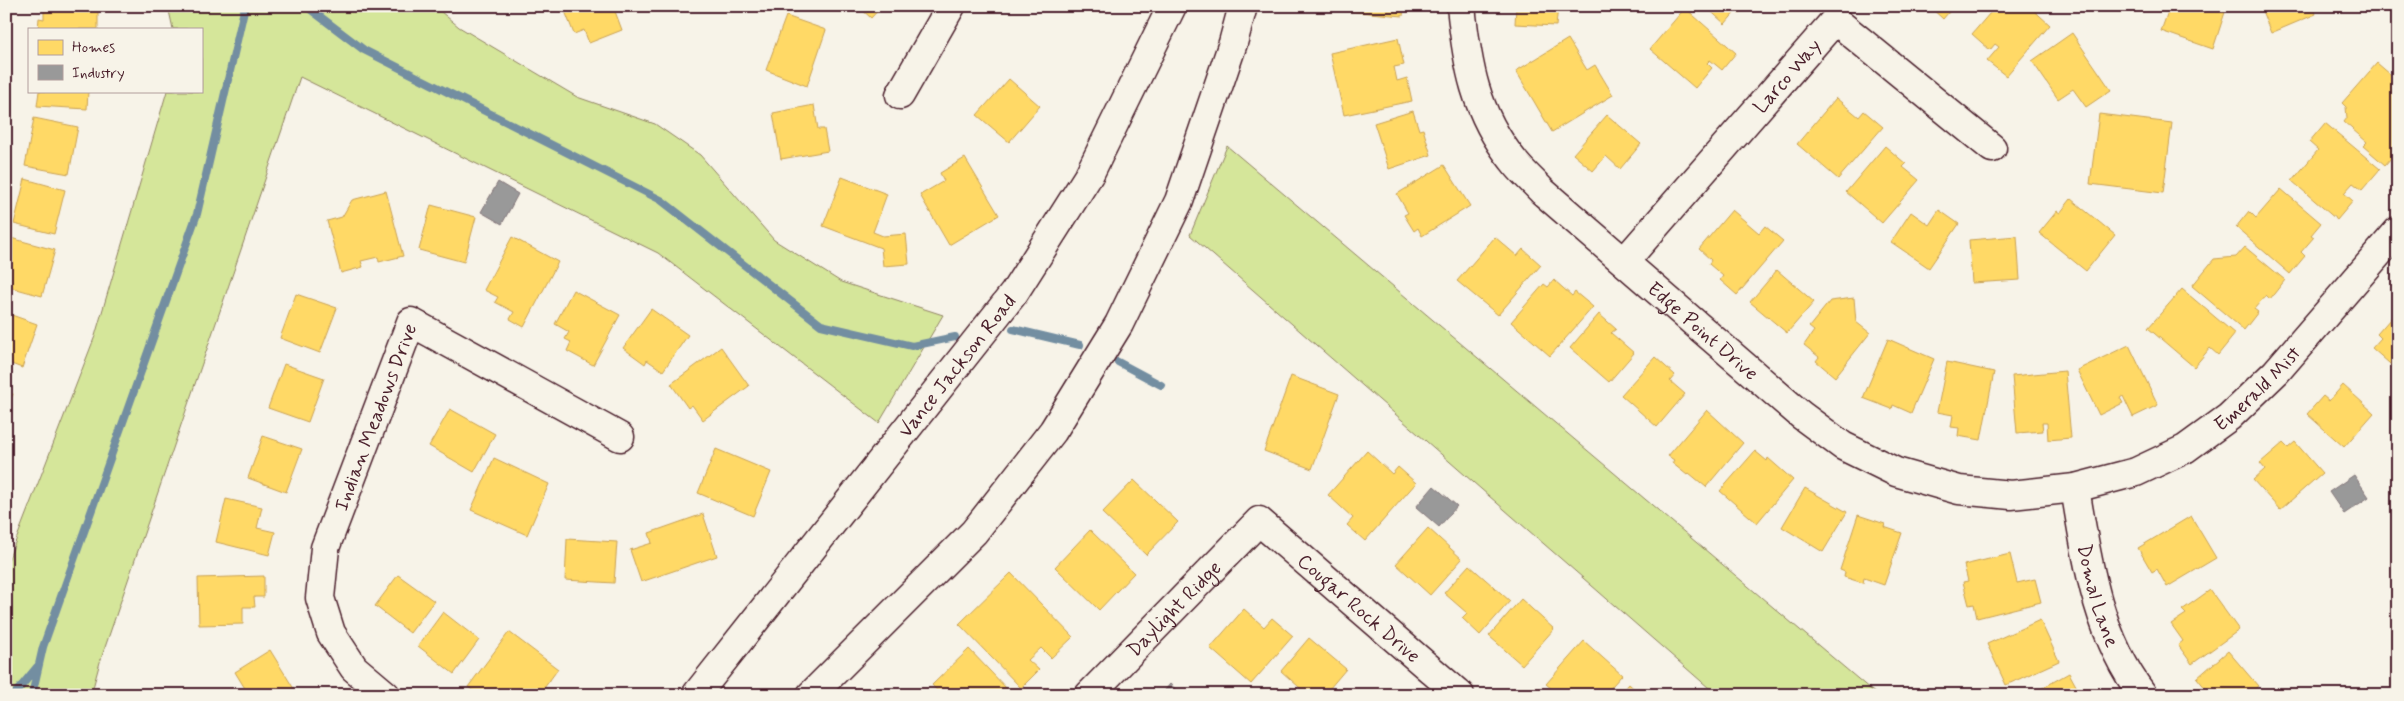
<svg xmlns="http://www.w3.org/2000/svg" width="2404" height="701" font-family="Mynerve,sans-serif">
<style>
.green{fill:#d5e69a;stroke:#908262}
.homes{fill:#ffd966;stroke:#c9a154}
.industry{fill:#999;stroke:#817478}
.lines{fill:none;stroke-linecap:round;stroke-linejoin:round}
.stream{stroke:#738ea1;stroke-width:8}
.street-casing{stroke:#4a1f2b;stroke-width:31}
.secondary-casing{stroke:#4a1f2b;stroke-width:31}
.street{stroke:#f7f3e8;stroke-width:28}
.secondary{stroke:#f7f3e8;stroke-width:28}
.labels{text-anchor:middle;stroke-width:5;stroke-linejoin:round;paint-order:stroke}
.street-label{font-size:20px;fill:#4a1f2b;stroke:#f7f3e8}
</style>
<rect width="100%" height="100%" fill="#f7f3e8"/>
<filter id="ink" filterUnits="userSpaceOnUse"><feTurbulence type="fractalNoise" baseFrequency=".02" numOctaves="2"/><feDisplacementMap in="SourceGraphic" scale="10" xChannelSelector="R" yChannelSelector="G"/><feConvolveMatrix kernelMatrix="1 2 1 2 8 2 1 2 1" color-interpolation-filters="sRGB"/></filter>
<g filter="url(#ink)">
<g class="green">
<polygon points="168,6 434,6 459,27 577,97 655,124 700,155 774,240 841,282 943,315 879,423 658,253 300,77 100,662 91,695 6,695 6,566 95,336 167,91 201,91 201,29 173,29"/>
<polygon points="1227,146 1877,695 1717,695 1190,235"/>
</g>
<g class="homes">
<polygon points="44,6 98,6 98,29 38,29 39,18 44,19"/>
<polygon points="563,6 613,6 622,30 589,43 584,30 574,34"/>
<polygon points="858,6 882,6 871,18"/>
<polygon points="1337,6 1404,6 1403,16 1337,10"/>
<polygon points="1516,6 1558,6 1556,26 1515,24"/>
<polygon points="1705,6 1746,6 1739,14 1736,11 1725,24"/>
<polygon points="1929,6 1954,6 1943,19"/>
<polygon points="1996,6 2029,6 2050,25 2006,76 1987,61 1999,47 1995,44 1990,50 1972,34"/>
<polygon points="2170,6 2227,6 2213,49 2161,31"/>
<polygon points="2260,6 2313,6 2316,14 2271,33"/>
<polygon points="1685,8 1736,53 1722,70 1710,60 1707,63 1712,68 1695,88 1650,49"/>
<polygon points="786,16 826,30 807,86 766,70"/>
<polygon points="2072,33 2111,90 2086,107 2073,89 2058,99 2032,61"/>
<polygon points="1398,38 1404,65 1394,67 1397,81 1407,78 1412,101 1344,115 1330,53"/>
<polygon points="1568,39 1587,70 1595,65 1613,95 1552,132 1516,71"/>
<polygon points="2377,63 2398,81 2398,150 2385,165 2363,146 2367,142 2344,122 2347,118 2346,107 2342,103"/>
<polygon points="1009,79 1040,106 1009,142 977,115"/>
<polygon points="39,91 88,91 87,109 37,106"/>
<polygon points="1836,98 1859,117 1864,111 1883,127 1838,179 1797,144"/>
<polygon points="814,105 818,129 824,129 828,151 781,159 773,113"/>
<polygon points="1413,111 1419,130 1423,129 1431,155 1389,169 1374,123"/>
<polygon points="2099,114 2172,123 2163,193 2090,184"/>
<polygon points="1607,115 1641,144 1620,169 1606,156 1593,171 1573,154"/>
<polygon points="34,118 78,127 69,174 25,166"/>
<polygon points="2325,123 2380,169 2362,190 2353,183 2344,193 2353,201 2337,220 2292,181 2318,150 2309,142"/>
<polygon points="1885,146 1906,164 1903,167 1919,180 1882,223 1846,192"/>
<polygon points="965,158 999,215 949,245 920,195 944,181 940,173"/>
<polygon points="1444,165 1470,206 1422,236 1418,228 1414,231 1404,215 1408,213 1397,194"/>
<polygon points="842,177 887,194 873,232 883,236 906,234 909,264 883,266 881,248 823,226"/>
<polygon points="25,179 65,190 54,234 14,224"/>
<polygon points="2281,189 2321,223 2311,235 2314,237 2301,252 2305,256 2290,274 2236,227 2249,211 2256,218"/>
<polygon points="386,191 403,256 379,262 378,257 361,261 363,267 341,273 327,221 342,217 352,200"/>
<polygon points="2071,199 2115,235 2086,271 2039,233 2057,211 2060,213"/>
<polygon points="431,205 476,217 464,262 419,250"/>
<polygon points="1732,210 1759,233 1765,226 1783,241 1737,295 1720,280 1723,276 1709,264 1711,260 1699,249"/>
<polygon points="1939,210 1959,224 1929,268 1891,242 1911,212 1929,225"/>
<polygon points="2017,236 2020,280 1972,283 1969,240"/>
<polygon points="7,237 55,250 42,296 6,286"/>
<polygon points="512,237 558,262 524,327 510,319 514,312 495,302 498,297 484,290"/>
<polygon points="1495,237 1517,256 1523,249 1541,265 1498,315 1457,281"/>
<polygon points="2245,247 2285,280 2270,299 2266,295 2254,309 2258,312 2244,330 2192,286 2214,259 2236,257"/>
<polygon points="1777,270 1814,302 1787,333 1750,302"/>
<polygon points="1554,280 1572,296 1575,292 1593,307 1550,356 1511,322 1544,284 1548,287"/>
<polygon points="2182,289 2235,334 2218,355 2210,348 2194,367 2148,328"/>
<polygon points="573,290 620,315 593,365 567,351 571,342 565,339 569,332 555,324"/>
<polygon points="296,294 337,308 320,353 280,338"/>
<polygon points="1854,298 1856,322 1870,333 1835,377 1816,361 1819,357 1804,345 1814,331 1809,327 1830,301"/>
<polygon points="651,309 688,335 663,371 647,360 645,364 623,348"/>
<polygon points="2398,310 2398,371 2372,348 2381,338 2377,334"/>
<polygon points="6,313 37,324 22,368 6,362"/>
<polygon points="1599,314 1616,329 1611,333 1634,353 1609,382 1570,348"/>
<polygon points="1888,339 1934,359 1911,413 1893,405 1892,409 1863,398"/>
<polygon points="2129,345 2158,405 2133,417 2123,396 2120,398 2123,403 2099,415 2077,370"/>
<polygon points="721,347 749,386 703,420 692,405 688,408 671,384"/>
<polygon points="1655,357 1675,375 1670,381 1685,394 1657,427 1621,395"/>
<polygon points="1947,362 1994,372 1981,440 1958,436 1959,428 1951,427 1953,415 1937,412"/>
<polygon points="284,364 324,378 308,422 268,408"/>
<polygon points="2065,371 2071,438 2048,440 2047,423 2042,423 2043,431 2017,433 2012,376"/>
<polygon points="1291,376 1339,394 1312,469 1264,451"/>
<polygon points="2343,385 2374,413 2344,447 2307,414 2323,396 2329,401"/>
<polygon points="6,391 13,394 6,410"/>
<polygon points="450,409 495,434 474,472 429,446"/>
<polygon points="1707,410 1743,443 1706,487 1689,473 1687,475 1672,463 1674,460 1668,456"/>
<polygon points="263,436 302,449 286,492 248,478"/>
<polygon points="2295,442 2322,473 2280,510 2253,480 2265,469 2260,463 2283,443 2288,448"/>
<polygon points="716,449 771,472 753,516 698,493"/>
<polygon points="1367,451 1392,474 1398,467 1416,483 1365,541 1347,525 1353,518 1328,495"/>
<polygon points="1755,451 1767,461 1768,458 1793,480 1757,523 1720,491"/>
<polygon points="494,458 549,484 527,535 471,510"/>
<polygon points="1134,480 1178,522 1146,555 1102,513"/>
<polygon points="1805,488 1847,512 1823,552 1782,527"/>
<polygon points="226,499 262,507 257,528 275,532 269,555 216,542"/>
<polygon points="703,514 717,556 641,582 630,550 652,543 649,533"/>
<polygon points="1858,515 1885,524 1884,527 1902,533 1884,585 1864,578 1863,583 1844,577 1845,572 1840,570"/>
<polygon points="2191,516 2216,558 2167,587 2157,569 2152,572 2138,548"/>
<polygon points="1428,528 1462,559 1430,595 1396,564"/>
<polygon points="1090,530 1134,573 1099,610 1055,567"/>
<polygon points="567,539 617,542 614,583 565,580"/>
<polygon points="2010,554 2017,583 2035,579 2041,602 1977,618 1974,604 1969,605 1963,582 1968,581 1964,565"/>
<polygon points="1469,565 1510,601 1480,635 1462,618 1467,613 1444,593"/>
<polygon points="1011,573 1073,637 1051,658 1041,648 1028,660 1039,670 1021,688 959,624"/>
<polygon points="398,575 434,601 410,633 375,606"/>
<polygon points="264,576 264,597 254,597 255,607 243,607 243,624 199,625 198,578"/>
<polygon points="2210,590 2239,630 2192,664 2178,645 2183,641 2171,624 2186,614 2182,610"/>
<polygon points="1521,599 1554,629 1522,665 1489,636"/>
<polygon points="1244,609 1264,627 1272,618 1293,636 1251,684 1210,648"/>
<polygon points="443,612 479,640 454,674 418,646"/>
<polygon points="2040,620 2059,661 2006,685 1987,644"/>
<polygon points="509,632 558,669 539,695 479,695 468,687"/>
<polygon points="1309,638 1346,669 1324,695 1308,695 1281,671"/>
<polygon points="1584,641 1622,675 1604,695 1559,695 1546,684"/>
<polygon points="969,649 1009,691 1004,695 941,695 932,685"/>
<polygon points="270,650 294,689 285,695 249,695 235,672"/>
<polygon points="2228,651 2258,686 2248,695 2211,695 2197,678"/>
<polygon points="2069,673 2081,695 2030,695"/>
<polygon points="1629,684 1641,695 1620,695"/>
</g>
<g class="industry">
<polygon points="498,182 518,194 502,224 481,212"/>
<polygon points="2354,475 2369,497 2344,514 2329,492"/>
<polygon points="1434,486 1457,506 1439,527 1416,507"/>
<polygon points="1170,684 1182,695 1161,695"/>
</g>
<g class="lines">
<g class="stream">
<polyline points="306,6 364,50 661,200 821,325 912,346 955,337"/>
<polyline points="1013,329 1080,345"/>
<polyline points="1118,362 1161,385"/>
<polyline points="14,695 37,667"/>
<polyline points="32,695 43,647 197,214 245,6"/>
</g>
<defs>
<g id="street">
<path id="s1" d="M1461 6C1467 64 1475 113 1513 160 1521 171 1533 181 1542 191L1801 415 1843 446 1896 472 1959 490 2011 495 2075 488 2136 472 2185 449 2229 417 2276 372 2398 231"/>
<polyline points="900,95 951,6"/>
<path id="s2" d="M1625 261 1835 20 1992 148"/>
<path id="s3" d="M2075 488C2087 560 2097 635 2143 695"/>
<path id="s4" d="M386 695 354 668 331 633 320 598 325 548 411 322 620 437"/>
<path id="s5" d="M1089 695 1259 521 1460 695"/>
</g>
<g id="secondary">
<path id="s6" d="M696 695 1014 293 1089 175 1172 6"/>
<polyline points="811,695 974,532 1053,431 1119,324 1179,201 1233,43 1243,6"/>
</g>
</defs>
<use href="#street" class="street-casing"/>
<use href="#secondary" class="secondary-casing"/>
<use href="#street" class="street"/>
<use href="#secondary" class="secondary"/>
</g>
</g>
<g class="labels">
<g class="street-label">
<text dy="7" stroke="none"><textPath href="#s2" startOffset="246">Larco Way</textPath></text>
<text dy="7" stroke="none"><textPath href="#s1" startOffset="421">Edge Point Drive</textPath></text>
<text dy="7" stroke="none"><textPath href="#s6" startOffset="420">Vance Jackson Road</textPath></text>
<text dy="7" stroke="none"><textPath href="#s1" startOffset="1055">Emerald Mist</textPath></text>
<text dy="7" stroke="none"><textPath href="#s4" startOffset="311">Indian Meadows Drive</textPath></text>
<text dy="7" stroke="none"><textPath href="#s3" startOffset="110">Domal Lane</textPath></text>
<text dy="7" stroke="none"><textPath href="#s5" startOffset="121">Daylight Ridge</textPath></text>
<text dy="7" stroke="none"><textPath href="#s5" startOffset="376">Cougar Rock Drive</textPath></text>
</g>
</g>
<rect width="2404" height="701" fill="none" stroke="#f7f3e8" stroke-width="25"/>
<rect x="12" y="12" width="2379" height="676" fill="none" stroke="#4a1f2b" stroke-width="2" filter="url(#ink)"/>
<rect x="28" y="28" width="175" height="65" fill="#f7f3e8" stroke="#b29e9c"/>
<rect x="38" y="40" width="25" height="15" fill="#ffd966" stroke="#b29e9c"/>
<text x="72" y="52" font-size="15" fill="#4a1f2b">Homes</text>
<rect x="38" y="65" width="25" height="15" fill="#999999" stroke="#b29e9c"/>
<text x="72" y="78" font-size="15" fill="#4a1f2b">Industry</text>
</svg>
